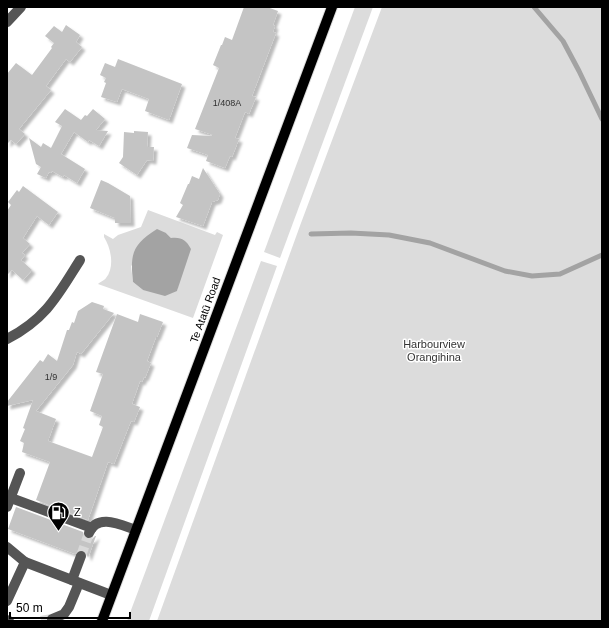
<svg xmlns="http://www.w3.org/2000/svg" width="609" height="628" font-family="Helvetica,sans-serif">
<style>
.green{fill:#dcdcdc;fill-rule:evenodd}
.water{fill:#a3a3a3}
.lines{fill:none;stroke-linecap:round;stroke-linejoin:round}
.stream{stroke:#a3a3a3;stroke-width:5}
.building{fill:#c4c4c4;filter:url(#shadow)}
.minor-tunnel{stroke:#d9d9d9;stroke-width:10;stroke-dasharray:10 5;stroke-linecap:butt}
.major-casing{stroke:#dbdbdb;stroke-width:12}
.minor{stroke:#555;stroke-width:10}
.major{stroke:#000;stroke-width:10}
.labels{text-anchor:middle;stroke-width:3;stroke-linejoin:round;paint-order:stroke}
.number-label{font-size:9px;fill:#313131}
.street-label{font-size:11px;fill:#000;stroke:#fff}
.park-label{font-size:11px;fill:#333;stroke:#fff}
.poi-label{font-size:11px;fill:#000;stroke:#fff;text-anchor:start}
</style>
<defs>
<filter id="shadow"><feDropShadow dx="3.5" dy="3.5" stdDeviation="1" flood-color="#0004"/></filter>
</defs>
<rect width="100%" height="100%" fill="#fff"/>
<g class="green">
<polygon points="355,7 373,7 280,258 264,252"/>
<polygon points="382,7 602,7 602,621 157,621 301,223"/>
<path d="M148 210 215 235 217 232 223 235 193 318 98 284C100 282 105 280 106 278 115 267 111 248 104 237V234L113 239 118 235 141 227ZM166 233 171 238 180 279 177 291 143 290 133 282 131 266Z"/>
<polygon points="261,261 277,266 149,621 127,621"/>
</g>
<path class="water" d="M157 229 166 233 171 238C182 237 186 240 191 249L177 291 165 296 143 290 133 282C130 254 132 245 157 229Z"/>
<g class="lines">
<g class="stream">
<polyline points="534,7 563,41 579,71 602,119"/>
<polyline points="311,234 351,233 389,235 430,243 505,271 532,276 560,274 602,255"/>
</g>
</g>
<g class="building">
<polygon points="244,7 267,7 278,11 273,25 275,26 273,32 276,33 252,96 256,97 249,114 245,112 235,138 239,139 232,157 230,156 225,168 206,161 208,155 187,148 192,135 213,136 213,135 195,129 219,68 213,65 221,45 222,45 225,37 232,40"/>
<polygon points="66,25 80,35 76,42 82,47 70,62 66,59 46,86 51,90 19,129 25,134 16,144 11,140 7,144 7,74 16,63 32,75 52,48 51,47 54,43 45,36 54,26 62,32"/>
<polygon points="118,59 182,84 169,120 145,111 149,99 122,89 117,102 101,97 106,83 104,82 106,78 100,75 105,63 115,67"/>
<polygon points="65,109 81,120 85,115 87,116 93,109 105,119 96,130 108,131 99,146 89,140 88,142 74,132 61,154 85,169 77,183 64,175 63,177 52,171 51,173 49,172 46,178 37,174 41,167 36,164 29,138 41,147 43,143 51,148 62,126 55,122"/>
<polygon points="134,131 148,132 147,147 154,147 153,161 147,160 137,175 119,163 123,157 124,132 134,133"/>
<polygon points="203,168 220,194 218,200 212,202 203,226 176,217 183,205 180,203 188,184 189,184 192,176 199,179"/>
<polygon points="101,180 108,183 130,196 131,223 115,223 115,218 90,208"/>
<polygon points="23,186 58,212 49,225 37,216 23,238 30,244 22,253 25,255 21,260 32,270 23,280 12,270 7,275 7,211 11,205 8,202 17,190 19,192"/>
<polygon points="92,302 104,306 103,309 114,313 81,354 77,352 73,365 36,411 56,419 48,441 92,457 103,427 99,425 102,416 90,411 103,374 96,372 117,314 138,322 140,314 163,322 157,337 156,337 147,361 151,363 145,378 144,377 142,382 140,381 132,404 140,407 134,422 131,421 114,464 108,462 88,520 36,500 50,462 22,452 24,443 20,441 25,429 23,428 33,400 7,406 7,402 40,360 43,362 48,354 57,361 67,330 69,330 72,322 74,323 78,311"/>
<polygon points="16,507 83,532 83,536 86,539 92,539 95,536 96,536 88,558 86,552 84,550 80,550 75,554 8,529"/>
</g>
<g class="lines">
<g class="minor-tunnel">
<polyline points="81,556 89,533"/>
<polyline points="41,621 52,619"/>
</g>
<defs>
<polyline id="major" points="102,621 332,7"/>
</defs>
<use href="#major" class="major-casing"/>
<g class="minor">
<polyline points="7,22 21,7"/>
<path d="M7 339C46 319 58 295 80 260"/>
<polyline points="11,498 92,528"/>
<polyline points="7,507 20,473"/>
<path d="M89 533C97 513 121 525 136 530"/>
<polyline points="7,547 25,562"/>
<polyline points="72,580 81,556"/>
<polyline points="7,601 25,562 111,595"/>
<polyline points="52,619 64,614 69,607 79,583"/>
<polyline points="7,620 9,621"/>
</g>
<use href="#major" class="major"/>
</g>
<defs>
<symbol id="fuel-pin" viewBox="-11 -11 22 30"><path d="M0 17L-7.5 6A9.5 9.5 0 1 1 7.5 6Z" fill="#000" stroke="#fff"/><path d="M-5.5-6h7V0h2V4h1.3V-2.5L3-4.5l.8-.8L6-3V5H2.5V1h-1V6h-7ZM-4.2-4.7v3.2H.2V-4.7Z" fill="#fff"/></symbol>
</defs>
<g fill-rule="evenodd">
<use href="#fuel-pin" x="46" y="500" width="25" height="34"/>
</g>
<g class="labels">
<g class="number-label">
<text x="227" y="106">1/408A</text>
<text x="51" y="380">1/9</text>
</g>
<g class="street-label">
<text transform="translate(205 310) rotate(-70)" y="4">Te Atatū Road</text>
</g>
<g class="park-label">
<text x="434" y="348">Harbourview<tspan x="434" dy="13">Orangihina</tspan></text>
</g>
<g class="poi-label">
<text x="74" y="516">Z</text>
</g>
</g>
<rect width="609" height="628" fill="none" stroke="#000000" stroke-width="16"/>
<path d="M10 612v6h120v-6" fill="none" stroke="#000000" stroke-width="2"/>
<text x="16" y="612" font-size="12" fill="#000000" stroke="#ffffff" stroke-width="3" paint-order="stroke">50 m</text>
</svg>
